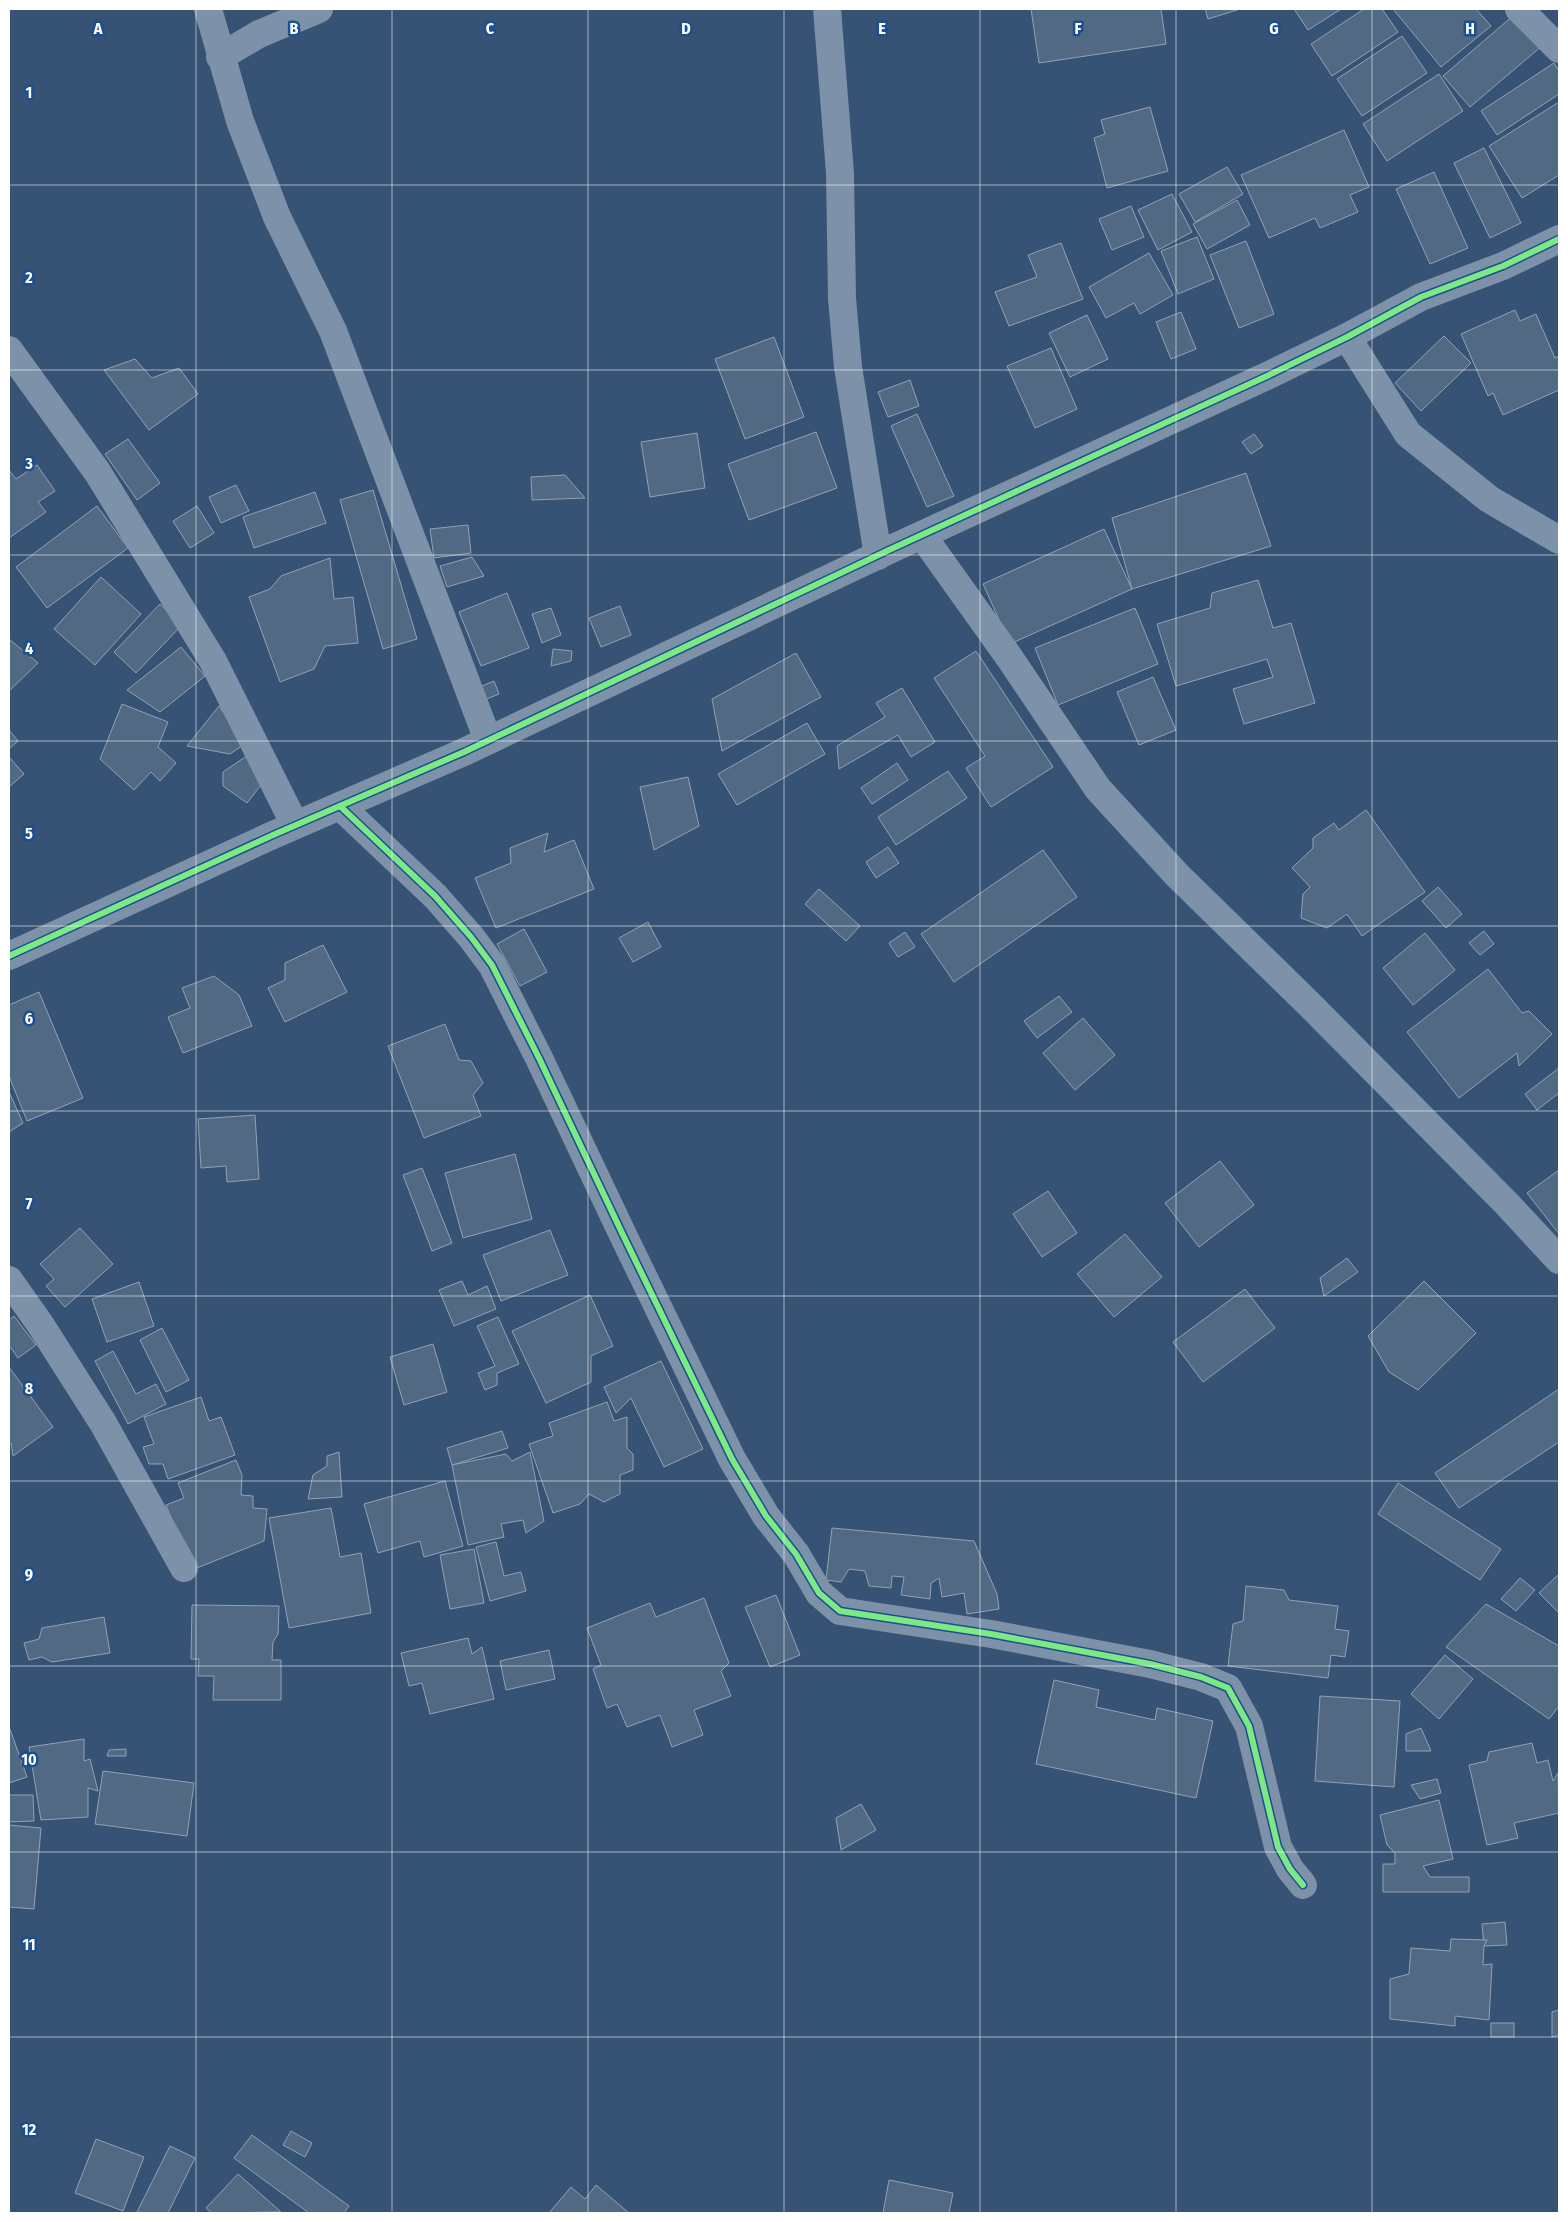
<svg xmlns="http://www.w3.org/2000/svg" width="1568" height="2222" font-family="'Fira Sans Condensed',sans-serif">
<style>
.building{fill:#526984;stroke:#92a2b6}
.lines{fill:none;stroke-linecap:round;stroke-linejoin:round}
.street{stroke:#7d92a8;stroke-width:28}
.cycleway-casing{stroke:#1b4f8f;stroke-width:9}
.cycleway{stroke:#7ce984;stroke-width:6}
.grid{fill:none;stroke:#fff;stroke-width:1;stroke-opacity:0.55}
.grid-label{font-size:16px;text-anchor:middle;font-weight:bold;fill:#fff;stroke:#1b4f8f;stroke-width:5;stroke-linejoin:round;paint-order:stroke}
</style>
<rect width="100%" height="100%" fill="#365274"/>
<g class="building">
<polygon points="1031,9 1161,9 1166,44 1039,63"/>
<polygon points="1205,9 1240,9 1208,19"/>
<polygon points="1294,9 1341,9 1308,30"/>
<polygon points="1364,9 1382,9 1398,32 1332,76 1311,44"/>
<polygon points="1393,9 1476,9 1491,26 1441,67"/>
<polygon points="1515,14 1543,45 1470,107 1443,76"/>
<polygon points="1402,36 1427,73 1362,116 1337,79"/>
<polygon points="1554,63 1559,71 1559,94 1497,135 1481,111"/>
<polygon points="1439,74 1463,111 1387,161 1363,124"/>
<polygon points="1559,102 1559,175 1522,198 1489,146"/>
<polygon points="1150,107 1168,171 1107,188 1094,138 1105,134 1101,120"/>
<polygon points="1344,130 1369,187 1350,195 1358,212 1320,228 1315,218 1269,238 1241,175"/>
<polygon points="1484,148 1521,223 1490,238 1454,163"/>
<polygon points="1227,167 1243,194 1195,222 1179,194"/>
<polygon points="1434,172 1468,248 1430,264 1396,189"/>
<polygon points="1172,194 1192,232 1158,250 1138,210"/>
<polygon points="1237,200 1250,225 1207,249 1193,224"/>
<polygon points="1131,206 1144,237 1112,250 1099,219"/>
<polygon points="1197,237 1214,279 1178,294 1161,251"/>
<polygon points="1246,241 1274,314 1239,328 1210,255"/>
<polygon points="1061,243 1083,299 1009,326 995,292 1037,277 1028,255"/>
<polygon points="1149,253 1173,295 1140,314 1134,303 1106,318 1089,287"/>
<polygon points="1515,310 1520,321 1536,314 1555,358 1559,356 1559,390 1503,415 1493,393 1488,396 1461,334"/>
<polygon points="1181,312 1196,349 1171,359 1156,322"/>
<polygon points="1087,315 1108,359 1070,377 1049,333"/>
<polygon points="1444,336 1471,363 1421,411 1395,383"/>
<polygon points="774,337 804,417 745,439 715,359"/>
<polygon points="1051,348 1077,409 1035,428 1007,366"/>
<polygon points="135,359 152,378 179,368 198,394 149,430 104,370"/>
<polygon points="910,380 919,406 888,417 878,392"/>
<polygon points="917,414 954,496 927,507 891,426"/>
<polygon points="816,432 837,488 749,520 728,464"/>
<polygon points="697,433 705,488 650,497 641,442"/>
<polygon points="1254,434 1263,446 1251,454 1242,442"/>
<polygon points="128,439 160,483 137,500 105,454"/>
<polygon points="37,465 55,491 38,502 46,512 9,538 9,470 16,479"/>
<polygon points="1246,473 1271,546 1132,589 1112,518"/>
<polygon points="565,475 585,498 532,500 531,477"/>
<polygon points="236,485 249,511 221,523 209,497"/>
<polygon points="373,490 417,639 383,649 340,500"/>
<polygon points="315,492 326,523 254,548 243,517"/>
<polygon points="97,506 128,548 47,608 16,567"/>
<polygon points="197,506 214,533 190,548 173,521"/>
<polygon points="468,525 471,553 434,558 430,529"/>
<polygon points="1104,529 1132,589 1010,644 983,584"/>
<polygon points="472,557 484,576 447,587 440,566"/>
<polygon points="330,558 334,599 353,597 358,643 325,646 314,669 280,682 249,597 270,589 281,576"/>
<polygon points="101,577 141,614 95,665 54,629"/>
<polygon points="1258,580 1273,628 1291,623 1315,703 1244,724 1233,689 1273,677 1267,659 1176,686 1157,624 1210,608 1212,593"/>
<polygon points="507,593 529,648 481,666 459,612"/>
<polygon points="160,604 182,625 136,673 114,652"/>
<polygon points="620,606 631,635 601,647 589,618"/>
<polygon points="551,608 561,635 542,643 532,614"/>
<polygon points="1135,608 1158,664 1058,705 1035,648"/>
<polygon points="9,639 38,663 9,691"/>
<polygon points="181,647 205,676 160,712 127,690"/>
<polygon points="553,649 572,651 571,661 551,666"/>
<polygon points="976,651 1053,767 991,807 966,768 985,756 934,678"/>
<polygon points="796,653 821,697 722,751 712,699"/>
<polygon points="1153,677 1176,730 1139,745 1117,692"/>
<polygon points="494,681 499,694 482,701 477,688"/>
<polygon points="902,688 935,742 911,757 898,735 839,769 837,746 885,717 876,703"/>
<polygon points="122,704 168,722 158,747 176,763 160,781 151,772 134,790 100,759"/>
<polygon points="219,706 245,744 230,754 187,746"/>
<polygon points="807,723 825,754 737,805 718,774"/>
<polygon points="9,730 18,741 9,749"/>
<polygon points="257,749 264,781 247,803 223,786 223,772"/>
<polygon points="9,757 24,774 9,787"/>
<polygon points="897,763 908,780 872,804 861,788"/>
<polygon points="948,771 967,798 896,845 878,817"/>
<polygon points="688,777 699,826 654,850 640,787"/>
<polygon points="1366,810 1425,892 1362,936 1347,914 1327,928 1301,918 1303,894 1310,887 1292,868 1313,848 1313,838 1334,823 1339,830"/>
<polygon points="548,833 544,852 574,840 594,889 496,928 475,878 511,863 510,848"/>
<polygon points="888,847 899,863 876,878 866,862"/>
<polygon points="1043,850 1077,897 954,982 921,934"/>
<polygon points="1438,887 1462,914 1446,928 1422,901"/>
<polygon points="819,889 860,926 846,941 805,904"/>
<polygon points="648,922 661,947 633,962 619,938"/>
<polygon points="524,929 547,972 520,986 497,944"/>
<polygon points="1484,931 1494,944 1480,955 1469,943"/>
<polygon points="905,932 915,947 898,957 889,943"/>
<polygon points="1425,933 1455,970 1413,1005 1383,968"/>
<polygon points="323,945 347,992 285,1022 268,988 285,980 285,963"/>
<polygon points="1488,969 1522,1013 1529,1011 1552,1034 1519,1066 1517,1053 1459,1098 1407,1032"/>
<polygon points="214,976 239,995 252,1026 183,1053 168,1017 190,1008 182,988"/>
<polygon points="39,992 83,1098 27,1121 9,1076 9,1005"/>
<polygon points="1059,996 1072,1012 1037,1038 1024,1021"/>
<polygon points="1083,1018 1115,1055 1075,1090 1043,1053"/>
<polygon points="445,1024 459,1060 471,1061 483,1083 473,1095 481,1116 424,1138 388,1046"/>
<polygon points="1559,1068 1559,1093 1537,1110 1525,1094"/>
<polygon points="9,1092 23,1123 9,1132"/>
<polygon points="255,1115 259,1179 227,1182 226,1166 201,1168 198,1119"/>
<polygon points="515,1154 532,1219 463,1238 445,1173"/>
<polygon points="1220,1161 1254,1205 1199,1247 1165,1203"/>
<polygon points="422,1168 452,1243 432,1251 403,1175"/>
<polygon points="1559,1170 1559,1234 1527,1193"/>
<polygon points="1048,1191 1077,1233 1042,1257 1013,1214"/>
<polygon points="80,1228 113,1264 65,1307 46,1286 54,1279 40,1264"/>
<polygon points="550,1230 568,1275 501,1301 483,1255"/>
<polygon points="1125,1234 1162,1277 1114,1317 1077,1274"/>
<polygon points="1347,1258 1358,1272 1324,1296 1320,1278"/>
<polygon points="462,1281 468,1295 487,1286 496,1309 454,1326 439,1290"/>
<polygon points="1424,1281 1476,1333 1418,1390 1389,1372 1368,1336"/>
<polygon points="139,1282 154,1326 107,1342 92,1299"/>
<polygon points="1245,1289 1275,1328 1203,1382 1173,1342"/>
<polygon points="590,1295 613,1346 591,1356 591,1382 546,1403 512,1331"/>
<polygon points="14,1316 36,1345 18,1358 9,1345 9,1320"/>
<polygon points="498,1317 519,1364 497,1373 497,1385 485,1390 478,1373 495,1366 477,1326"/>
<polygon points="162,1328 189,1380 166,1392 140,1340"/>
<polygon points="433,1344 447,1392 404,1405 390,1357"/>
<polygon points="113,1351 136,1394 156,1384 166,1404 128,1424 95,1361"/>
<polygon points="661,1361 703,1449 664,1467 631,1398 616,1413 604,1387"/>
<polygon points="9,1367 53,1427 13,1456 11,1443 9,1445"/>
<polygon points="1559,1389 1559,1442 1459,1508 1435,1473"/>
<polygon points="201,1397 209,1421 221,1417 235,1455 168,1479 163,1464 149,1464 143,1447 154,1444 144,1417"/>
<polygon points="607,1402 614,1421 627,1417 627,1448 633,1454 633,1470 620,1475 620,1494 604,1502 589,1494 580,1504 553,1513 529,1444 553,1436 549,1423"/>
<polygon points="502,1431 508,1448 452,1465 447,1448"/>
<polygon points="339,1452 342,1497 308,1499 313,1475 327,1466 327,1456"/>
<polygon points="530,1452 544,1521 526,1533 523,1520 501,1524 504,1537 468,1545 452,1465 506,1454 512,1461"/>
<polygon points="236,1460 242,1475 241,1495 253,1496 253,1508 267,1509 264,1541 192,1570 166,1505 184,1498 178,1483"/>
<polygon points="445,1481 463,1546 424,1557 420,1541 378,1553 364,1504"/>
<polygon points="1398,1483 1501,1549 1480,1580 1378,1514"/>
<polygon points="331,1508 340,1557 361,1553 371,1613 289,1628 269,1518"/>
<polygon points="832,1528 974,1541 997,1594 999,1609 967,1614 964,1593 942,1597 939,1578 931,1583 930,1599 901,1595 904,1577 892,1576 891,1588 869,1586 865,1571 849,1569 841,1582 826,1580"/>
<polygon points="496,1542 504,1576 521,1572 526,1591 490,1601 476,1547"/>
<polygon points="474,1549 484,1603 450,1609 440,1555"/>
<polygon points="1559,1574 1559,1613 1539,1593"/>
<polygon points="1520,1578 1535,1590 1516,1611 1501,1599"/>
<polygon points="1246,1586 1284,1590 1289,1600 1338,1606 1335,1629 1349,1631 1345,1657 1331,1655 1328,1678 1228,1666 1233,1624 1243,1621"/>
<polygon points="776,1595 800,1655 770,1667 745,1607"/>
<polygon points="704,1598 729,1663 721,1671 731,1696 694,1710 703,1735 672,1747 660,1715 627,1727 617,1704 607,1708 593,1669 601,1665 587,1628 650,1603 656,1617"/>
<polygon points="1486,1604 1559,1646 1559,1706 1549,1719 1446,1647"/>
<polygon points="192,1605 279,1606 278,1634 273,1642 272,1660 281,1660 281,1700 213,1700 214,1676 198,1676 199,1659 191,1659"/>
<polygon points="104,1617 110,1653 52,1662 42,1657 29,1660 24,1643 39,1639 42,1628"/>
<polygon points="468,1638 472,1654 482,1647 494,1699 430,1714 422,1683 409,1686 401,1653"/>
<polygon points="549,1650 555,1679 506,1690 500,1661"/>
<polygon points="1445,1655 1473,1679 1439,1719 1411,1694"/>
<polygon points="1054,1680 1099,1690 1096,1707 1155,1720 1157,1708 1213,1721 1196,1798 1036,1764"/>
<polygon points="1320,1696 1400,1701 1394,1787 1315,1781"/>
<polygon points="1421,1728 1431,1751 1406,1751 1406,1734"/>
<polygon points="10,1729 27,1777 9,1783 9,1730"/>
<polygon points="84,1739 84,1761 90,1759 98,1791 88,1788 88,1817 41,1820 29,1747"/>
<polygon points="1532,1743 1537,1763 1548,1760 1553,1781 1558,1773 1559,1813 1514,1823 1518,1838 1487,1845 1469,1765 1487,1761 1489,1752"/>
<polygon points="126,1749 126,1756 107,1756 109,1750"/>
<polygon points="103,1771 194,1783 187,1836 95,1824"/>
<polygon points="1437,1779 1441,1793 1420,1799 1411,1785"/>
<polygon points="9,1795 33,1795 34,1821 9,1822"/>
<polygon points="1439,1800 1453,1859 1423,1866 1430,1877 1469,1877 1469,1892 1383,1892 1383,1864 1395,1864 1395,1853 1387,1845 1380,1815"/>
<polygon points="861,1804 876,1830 841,1850 836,1818"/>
<polygon points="9,1825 41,1828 34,1909 9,1907"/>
<polygon points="1505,1922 1507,1945 1484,1946 1482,1924"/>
<polygon points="1451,1939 1487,1940 1484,1946 1483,1965 1492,1964 1489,2020 1455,2016 1455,2026 1390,2019 1390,1979 1409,1974 1411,1948 1450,1951"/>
<polygon points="1559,2010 1559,2035 1552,2037 1552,2012"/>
<rect x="1491" y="2023" width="23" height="14"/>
<polygon points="291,2131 312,2143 305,2157 283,2145"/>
<polygon points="252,2135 349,2206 344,2213 309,2213 234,2158"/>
<polygon points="96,2139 144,2157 123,2211 75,2193"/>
<polygon points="170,2146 195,2158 168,2213 140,2213 137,2212"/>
<polygon points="238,2174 281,2212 212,2213 206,2208"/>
<polygon points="889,2180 953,2193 949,2213 883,2213"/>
<polygon points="596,2185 629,2213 549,2213 571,2187 585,2199"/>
</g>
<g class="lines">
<g class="street">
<polyline points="208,9 240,121 277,217 333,331 488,740"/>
<polyline points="827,9 840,173 842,298 848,367 878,556"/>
<polyline points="1519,9 1559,49"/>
<polyline points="220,57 259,34 319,9"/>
<polyline points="1347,337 1408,434 1489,499 1559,540"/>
<polyline points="9,350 98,473 213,661 295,825"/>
<polyline points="922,535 1009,657 1098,789 1177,875 1312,1007 1507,1204 1559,1260"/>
<polyline points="340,806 435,896 471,937 492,965 539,1058 623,1235 732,1459 766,1516 796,1554 819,1593 840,1611 991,1634 1150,1664 1201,1677 1228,1688 1249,1726 1278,1847 1290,1869 1303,1885"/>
<polyline points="9,956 273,835 464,752 889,550 1267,376 1347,337 1421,297 1503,266 1559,239"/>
<polyline points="9,1280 40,1324 103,1423 184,1568"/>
</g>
<defs>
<g id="cycleway">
<polyline points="340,806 435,896 471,937 492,965 539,1058 623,1235 732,1459 766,1516 796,1554 819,1593 840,1611 991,1634 1150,1664 1201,1677 1228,1688 1249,1726 1278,1847 1290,1869 1303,1885"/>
<polyline points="9,956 273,835 464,752 889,550 1267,376 1347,337 1421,297 1503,266 1559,239"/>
</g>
</defs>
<use href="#cycleway" class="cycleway-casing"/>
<use href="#cycleway" class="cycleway"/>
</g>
<path class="grid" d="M196 9V2213M392 9V2213M588 9V2213M784 9V2213M980 9V2213M1176 9V2213M1372 9V2213M9 185H1559M9 370H1559M9 555H1559M9 741H1559M9 926H1559M9 1111H1559M9 1296H1559M9 1481H1559M9 1666H1559M9 1852H1559M9 2037H1559"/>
<g class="grid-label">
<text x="98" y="34">A</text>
<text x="294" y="34">B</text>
<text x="490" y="34">C</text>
<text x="686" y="34">D</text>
<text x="882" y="34">E</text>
<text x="1078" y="34">F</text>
<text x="1274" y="34">G</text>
<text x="1470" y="34">H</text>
<text x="29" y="98">1</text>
<text x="29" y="283">2</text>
<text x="29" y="469">3</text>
<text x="29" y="654">4</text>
<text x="29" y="839">5</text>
<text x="29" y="1024">6</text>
<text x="29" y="1209">7</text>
<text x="29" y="1394">8</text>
<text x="29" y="1580">9</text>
<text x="29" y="1765">10</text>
<text x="29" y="1950">11</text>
<text x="29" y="2135">12</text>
</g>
<rect width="1568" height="2222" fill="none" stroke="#ffffff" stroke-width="20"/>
</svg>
